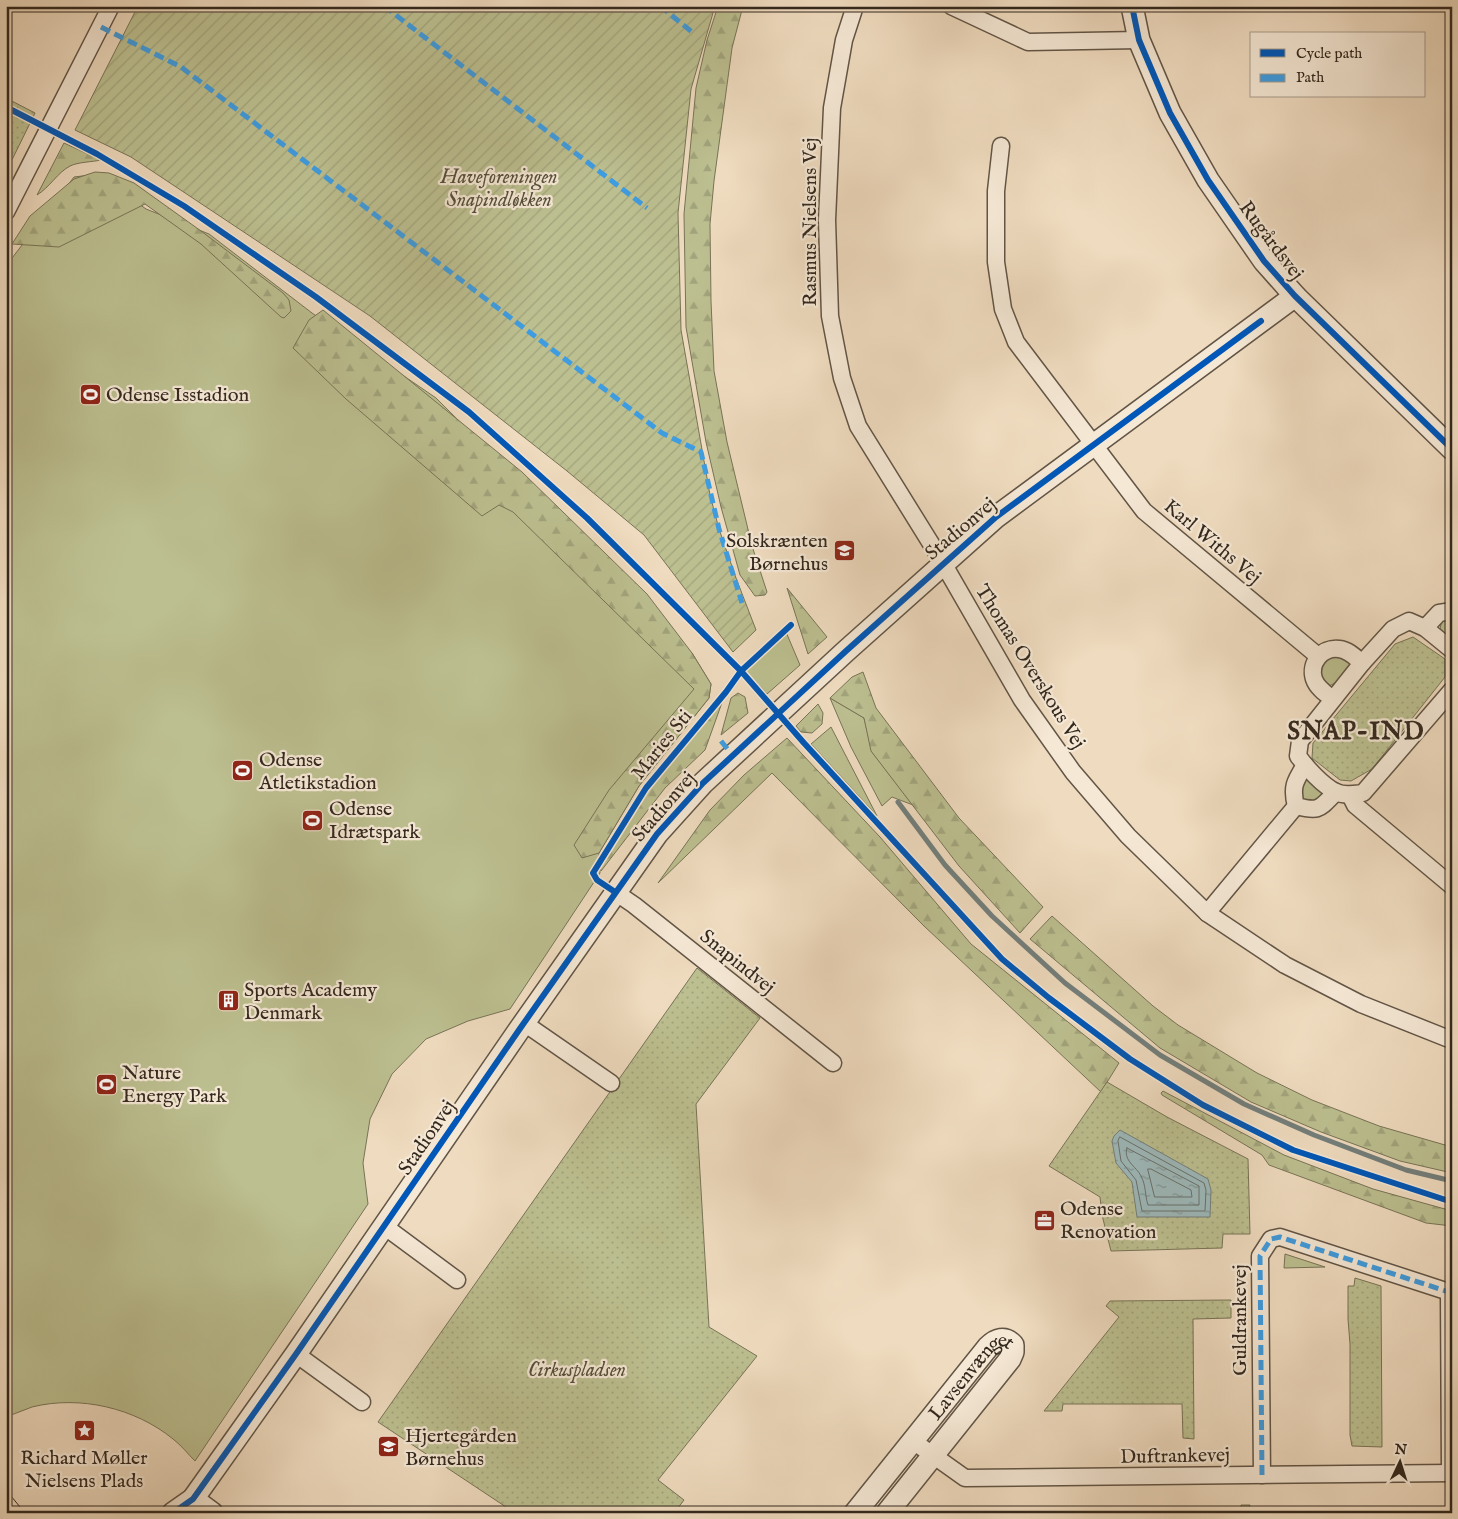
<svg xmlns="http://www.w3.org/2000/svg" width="1458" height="1519" font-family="'IM FELL English',serif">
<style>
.grass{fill:#bcbf90;stroke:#787457}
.forest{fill:url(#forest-firs);stroke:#787457}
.park{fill:url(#park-dots);stroke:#787457}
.garden{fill:url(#garden-furrows);stroke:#787457}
.water{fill:url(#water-ripples);stroke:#737f7c}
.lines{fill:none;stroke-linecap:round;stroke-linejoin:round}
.shore{stroke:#68706c;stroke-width:1}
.stream{stroke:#737f7c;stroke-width:5}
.minor-casing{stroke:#625546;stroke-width:19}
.tertiary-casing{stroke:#625546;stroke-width:24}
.minor{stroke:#f5e8d5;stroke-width:16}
.tertiary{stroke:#f5e8d5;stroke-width:21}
.tram{stroke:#33281e;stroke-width:1}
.quiet{stroke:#3e9ce0;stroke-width:5;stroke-dasharray:10 5;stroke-linecap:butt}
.cycleway-casing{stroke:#f5e8d5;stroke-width:9}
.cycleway{stroke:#0057b8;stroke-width:6}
.labels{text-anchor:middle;stroke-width:4.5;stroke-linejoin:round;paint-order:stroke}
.park-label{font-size:20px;font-style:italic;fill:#554e3a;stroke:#f5e8d5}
.street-label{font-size:20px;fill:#33281e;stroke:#f5e8d5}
.poi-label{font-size:20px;fill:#33281e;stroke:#f5e8d5;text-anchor:start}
.district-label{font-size:25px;font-weight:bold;letter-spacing:1px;fill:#33281e;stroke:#f5e8d5}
</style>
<defs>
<pattern id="forest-firs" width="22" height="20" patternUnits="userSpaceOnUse" patternTransform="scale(1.25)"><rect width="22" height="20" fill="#bcbf90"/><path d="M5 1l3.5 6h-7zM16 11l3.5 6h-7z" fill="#a2a47c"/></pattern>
<pattern id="park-dots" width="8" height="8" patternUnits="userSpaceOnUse" patternTransform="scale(1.25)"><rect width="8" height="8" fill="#bcbf90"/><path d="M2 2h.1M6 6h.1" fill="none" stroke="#a2a47c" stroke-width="1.8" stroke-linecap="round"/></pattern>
<pattern id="garden-furrows" width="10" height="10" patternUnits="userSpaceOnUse" patternTransform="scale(1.25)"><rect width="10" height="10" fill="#bcbf90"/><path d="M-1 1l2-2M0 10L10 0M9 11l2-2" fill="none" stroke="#a2a47c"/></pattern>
<pattern id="water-ripples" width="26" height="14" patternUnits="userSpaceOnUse" patternTransform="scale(1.25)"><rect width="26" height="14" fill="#9db9bb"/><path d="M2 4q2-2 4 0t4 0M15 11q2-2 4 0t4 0" fill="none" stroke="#819697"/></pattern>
</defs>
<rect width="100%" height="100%" fill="#efdbbf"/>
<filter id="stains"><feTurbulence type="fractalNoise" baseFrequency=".004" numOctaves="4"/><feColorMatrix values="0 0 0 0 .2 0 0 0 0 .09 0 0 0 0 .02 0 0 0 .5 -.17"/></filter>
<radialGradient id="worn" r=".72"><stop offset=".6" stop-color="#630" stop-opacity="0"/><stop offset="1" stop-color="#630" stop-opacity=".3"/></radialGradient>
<g class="grass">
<path d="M98 174 146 209 209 234 312 313 436 398 692 653 711 684 709 698 639 786 599 853 600 873 510 1009 468 1021 426 1039 392 1074 370 1119 363 1163 368 1204 195 1461C188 1454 181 1445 173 1439 135 1408 80 1395 32 1407 23 1410 15 1414 6 1417V266L74 177Z"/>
<polygon points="1452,616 1452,635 1447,635 1440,629 1442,620"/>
<polygon points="786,632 800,665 767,694 745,671"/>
<path d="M1340 656 1349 661 1350 667 1337 682 1329 686C1321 680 1320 672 1322 663L1333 657Z"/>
<polygon points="830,698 864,718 872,752 913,805 892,797 882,806 851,747"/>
<polygon points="831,727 877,816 811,744"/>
<polygon points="1309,778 1324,794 1322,798 1312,802 1302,799 1301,795 1302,782"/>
<polygon points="1285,1254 1325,1267 1284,1268"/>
</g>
<g class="forest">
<polygon points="718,6 743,6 732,48 714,181 710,224 711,301 714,371 727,442 752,546 767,592 765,595 755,596 740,575 721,507 706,442 686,327 684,214 696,88 707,40"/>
<path d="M64 143 101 160C92 162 78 162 70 166 57 173 50 187 37 195Z"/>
<polygon points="95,172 109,173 134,183 201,231 283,293 289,300 291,311 284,318 281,317 201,244 145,204 59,247 12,244 30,216 74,179"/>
<polygon points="323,310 522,472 647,594 692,653 711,684 709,698 639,786 599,853 582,858 574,845 609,790 694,689 513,512 499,505 482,516 346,399 293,348 309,320"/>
<polygon points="787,588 827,637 808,654"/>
<polygon points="863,672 876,708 959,818 1043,907 1020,933 959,866 871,751 864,718 830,698 852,677"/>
<polygon points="738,693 745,697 748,713 721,735 731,698"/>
<polygon points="724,697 705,750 665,788 601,871 600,865 647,792"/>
<polygon points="818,704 823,713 822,724 812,733 801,732 796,726"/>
<polygon points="787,738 880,837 971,944 1119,1063 1101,1092 924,926 772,773 658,883 710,810 744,775"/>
<polygon points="1052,916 1153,1006 1178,1025 1257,1073 1312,1100 1379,1126 1452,1147 1452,1173 1400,1161 1321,1132 1251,1102 1160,1048 1030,939"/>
<polygon points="1163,1091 1284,1155 1373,1189 1452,1211 1452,1226 1426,1223 1269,1165 1262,1155 1162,1095 1161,1093"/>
</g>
<g class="park">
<polygon points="6,98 35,113 6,172"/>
<polygon points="1413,637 1445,659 1445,677 1372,769 1351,781 1340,780 1312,758 1313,743 1395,644"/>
<polygon points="697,968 760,1018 696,1104 709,1327 757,1356 658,1480 684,1500 674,1513 515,1513 378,1422"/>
<polygon points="1107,1082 1167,1117 1248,1159 1250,1234 1223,1234 1222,1248 1111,1251 1102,1215 1100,1197 1049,1166"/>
<polygon points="1355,1278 1381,1286 1382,1447 1352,1446 1350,1435 1350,1344 1348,1319 1348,1286 1354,1286"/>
<polygon points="1231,1300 1231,1318 1193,1319 1194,1439 1183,1438 1182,1404 1063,1404 1062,1411 1044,1411 1119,1317 1106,1306 1110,1301"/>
<polygon points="1241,1505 1250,1505 1249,1513 1184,1513 1184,1509 1241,1509"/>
</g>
<polygon class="garden" points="138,6 715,6 691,89 678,213 681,330 710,495 719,529 736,578 756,630 733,652 644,535 567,471 370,316 131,157 75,130"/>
<polygon class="water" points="1120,1130 1208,1179 1211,1190 1210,1217 1137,1217 1132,1182 1116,1163 1112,1141 1114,1136"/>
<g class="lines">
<g class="shore">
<polygon points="1120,1137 1204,1183 1206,1190 1205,1211 1142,1211 1136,1180 1121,1161 1118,1141"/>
<path d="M1127 1148 1199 1186V1205H1148C1145 1196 1146 1185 1141 1176 1136 1166 1123 1161 1127 1148Z"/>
<polygon points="1148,1169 1151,1169 1191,1190 1192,1197 1155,1197"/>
</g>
<polyline class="stream" points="898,802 945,865 992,916 1065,983 1160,1055 1244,1104 1314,1135 1406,1170 1452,1181"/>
<defs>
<g id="minor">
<polyline points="855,6 844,40 832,108 827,220 830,316 842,378 858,426 943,563 1022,700 1073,772 1128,836 1207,913 1285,965 1361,1004 1449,1039 1452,1036"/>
<polyline points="951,6 1028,42 1139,40"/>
<polyline points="1001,146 996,191 996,262 1003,309 1016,342 1144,511 1318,656"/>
<polyline points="6,212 111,6"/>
<polyline points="1425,628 1439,613 1452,611"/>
<path d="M1452 650 1425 628 1409 621 1393 629 1362 663 1300 741 1298 756C1306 767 1323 786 1336 792 1344 796 1354 794 1363 793L1452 690"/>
<path d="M1333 699C1326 694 1317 688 1314 679 1309 663 1322 647 1339 649 1349 650 1355 657 1362 663"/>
<path d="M1305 765C1295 781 1291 787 1296 806 1320 812 1319 809 1336 792"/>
<polyline points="1350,795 1355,805 1452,886"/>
<polyline points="615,892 634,905 833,1063"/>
<polyline points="1207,913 1296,806"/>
<polyline points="524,1023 611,1083"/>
<polyline points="384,1226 457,1280"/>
<polyline points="1449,1293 1450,1473"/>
<polyline points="296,1354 362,1402"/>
<polyline points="913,1441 965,1478 1452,1473"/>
<polyline points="1262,1475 1260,1256 1271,1239 1280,1237 1452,1293"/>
</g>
<g id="tertiary">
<polyline points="1132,6 1139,40 1170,113 1208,180 1264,261 1295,296 1452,449"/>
<polyline points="193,1499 212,1513"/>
<polyline points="173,1513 193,1499 296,1354 519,1030 657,834 703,783 846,651 996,517 1295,296"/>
<path id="s1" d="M855 1513 988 1347C996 1339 1005 1336 1013 1345V1352L1010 1359 887 1513"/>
</g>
</defs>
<use href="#minor" class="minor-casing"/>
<use href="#tertiary" class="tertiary-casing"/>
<use href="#minor" class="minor"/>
<use href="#tertiary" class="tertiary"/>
<g class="tram">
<polyline points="6,1490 25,1513"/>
<polyline points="6,1504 13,1513"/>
</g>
<g class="quiet">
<polyline points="384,6 647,208"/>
<polyline points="660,6 692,32"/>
<polyline points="101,27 181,67 662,433 701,452 719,529 742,603"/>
<polyline points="721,741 733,756"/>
<polyline points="1449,1293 1450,1473"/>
<polyline points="1262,1475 1260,1256 1271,1239 1280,1237 1452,1293"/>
</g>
<defs>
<g id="cycleway">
<polyline points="1132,6 1139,40 1170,113 1208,180 1264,261 1295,296 1452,449"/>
<polyline points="6,107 97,154 184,206 316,297 469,412 587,518 741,671 804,743 1002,959 1049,998 1130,1059 1203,1105 1293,1150 1452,1202"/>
<polyline points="615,892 597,880 593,873 646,788 726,692 741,671 791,625"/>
<polyline points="173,1513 193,1499 296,1354 519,1030 657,834 703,783 846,651 996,517 1261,321"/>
</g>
</defs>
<use href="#cycleway" class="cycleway-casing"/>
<use href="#cycleway" class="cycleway"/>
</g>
<defs>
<symbol id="stadium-square" viewBox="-11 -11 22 22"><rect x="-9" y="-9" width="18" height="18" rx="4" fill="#8f2418" stroke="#f5e8d5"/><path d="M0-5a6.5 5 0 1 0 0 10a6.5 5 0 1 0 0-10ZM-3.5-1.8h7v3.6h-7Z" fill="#fff"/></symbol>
<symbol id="school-square" viewBox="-11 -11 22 22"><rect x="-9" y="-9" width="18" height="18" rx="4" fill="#8f2418" stroke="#f5e8d5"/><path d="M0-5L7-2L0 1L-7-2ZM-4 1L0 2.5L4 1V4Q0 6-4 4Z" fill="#fff"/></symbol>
<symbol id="building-square" viewBox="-11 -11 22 22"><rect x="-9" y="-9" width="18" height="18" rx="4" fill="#8f2418" stroke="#f5e8d5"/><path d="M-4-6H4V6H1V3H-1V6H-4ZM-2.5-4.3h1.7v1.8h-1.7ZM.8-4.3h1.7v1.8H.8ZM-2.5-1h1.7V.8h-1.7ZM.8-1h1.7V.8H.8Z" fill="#fff"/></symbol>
<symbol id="office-square" viewBox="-11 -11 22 22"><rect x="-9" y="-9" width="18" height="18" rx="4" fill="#8f2418" stroke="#f5e8d5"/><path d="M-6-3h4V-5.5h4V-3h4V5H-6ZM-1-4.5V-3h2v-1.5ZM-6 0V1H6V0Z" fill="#fff"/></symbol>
<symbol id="sight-square" viewBox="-11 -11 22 22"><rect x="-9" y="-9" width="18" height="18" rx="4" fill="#8f2418" stroke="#f5e8d5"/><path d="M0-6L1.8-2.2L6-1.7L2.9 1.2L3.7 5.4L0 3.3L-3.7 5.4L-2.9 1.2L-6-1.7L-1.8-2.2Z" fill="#fff"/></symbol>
</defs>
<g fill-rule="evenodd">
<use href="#stadium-square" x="78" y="382" width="25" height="25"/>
<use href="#school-square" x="832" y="538" width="25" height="25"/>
<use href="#stadium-square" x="230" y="758" width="25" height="25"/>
<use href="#stadium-square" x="300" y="808" width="25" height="25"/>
<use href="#building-square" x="216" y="988" width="25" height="25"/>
<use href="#stadium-square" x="94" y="1072" width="25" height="25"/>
<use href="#office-square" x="1032" y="1208" width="25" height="25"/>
<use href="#sight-square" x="72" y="1418" width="25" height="25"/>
<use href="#school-square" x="376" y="1434" width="25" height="25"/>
</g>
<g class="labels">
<g class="park-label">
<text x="499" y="183">Haveforeningen<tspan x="499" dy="23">Snapindløkken</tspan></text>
<text x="577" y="1376">Cirkuspladsen</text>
</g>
<g class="street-label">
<text transform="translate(809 222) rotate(-90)" y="7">Rasmus Nielsens Vej</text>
<text transform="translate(1272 240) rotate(53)" y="7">Rugårdsvej</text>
<text transform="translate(960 528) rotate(-40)" y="7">Stadionvej</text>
<text transform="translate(1213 541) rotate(40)" y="7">Karl Withs Vej</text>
<text transform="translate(1031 666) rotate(58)" y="7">Thomas Overskous Vej</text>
<text transform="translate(661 744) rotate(-51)" y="7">Maries Sti</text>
<text transform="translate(663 806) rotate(-49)" y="7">Stadionvej</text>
<text transform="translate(738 961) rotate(39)" y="7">Snapindvej</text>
<text transform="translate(426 1137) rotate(-56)" y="7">Stadionvej</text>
<text transform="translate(1239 1320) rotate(-90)" y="7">Guldrankevej</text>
<text dy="7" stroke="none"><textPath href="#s1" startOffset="182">Lavsenvænget</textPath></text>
<text transform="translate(1175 1455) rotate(-1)" y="7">Duftrankevej</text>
</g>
<g class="poi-label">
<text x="106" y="401">Odense Isstadion</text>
<text x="828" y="547" text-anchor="end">Solskrænten<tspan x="828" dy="23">Børnehus</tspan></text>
<text x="259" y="766">Odense<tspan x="259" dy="23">Atletikstadion</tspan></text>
<text x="329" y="815">Odense<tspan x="329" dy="23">Idrætspark</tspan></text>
<text x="244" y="996">Sports Academy<tspan x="244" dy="23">Denmark</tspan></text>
<text x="122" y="1079">Nature<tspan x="122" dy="23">Energy Park</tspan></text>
<text x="1060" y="1215">Odense<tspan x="1060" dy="23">Renovation</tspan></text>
<text x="405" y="1442">Hjertegården<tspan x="405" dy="23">Børnehus</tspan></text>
<text x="84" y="1464" text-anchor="middle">Richard Møller<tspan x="84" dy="23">Nielsens Plads</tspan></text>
</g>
<g class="district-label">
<text x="1356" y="739">SNAP-IND</text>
</g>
</g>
<rect width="1458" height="1519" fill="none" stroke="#efdbbf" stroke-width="25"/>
<rect x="8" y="8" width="1443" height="1504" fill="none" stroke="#33281e" stroke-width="2.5"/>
<rect x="12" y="12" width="1433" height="1494" fill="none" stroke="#33281e"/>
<rect x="1250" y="32" width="175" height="65" fill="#f5e8d5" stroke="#a79b8c"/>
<rect x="1260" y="49" width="25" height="8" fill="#0057b8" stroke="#a79b8c"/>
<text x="1296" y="58" font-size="15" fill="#33281e">Cycle path</text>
<rect x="1260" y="74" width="25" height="8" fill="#3e9ce0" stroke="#a79b8c"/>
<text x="1296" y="82" font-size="15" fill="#33281e">Path</text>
<g transform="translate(1400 1462) rotate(4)" stroke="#f5e8d5" stroke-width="4" paint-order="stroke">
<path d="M0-4L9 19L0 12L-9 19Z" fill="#33281e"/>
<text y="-8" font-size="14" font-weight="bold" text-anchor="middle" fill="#33281e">N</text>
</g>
<rect width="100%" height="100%" filter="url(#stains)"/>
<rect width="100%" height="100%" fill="url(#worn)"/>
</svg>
